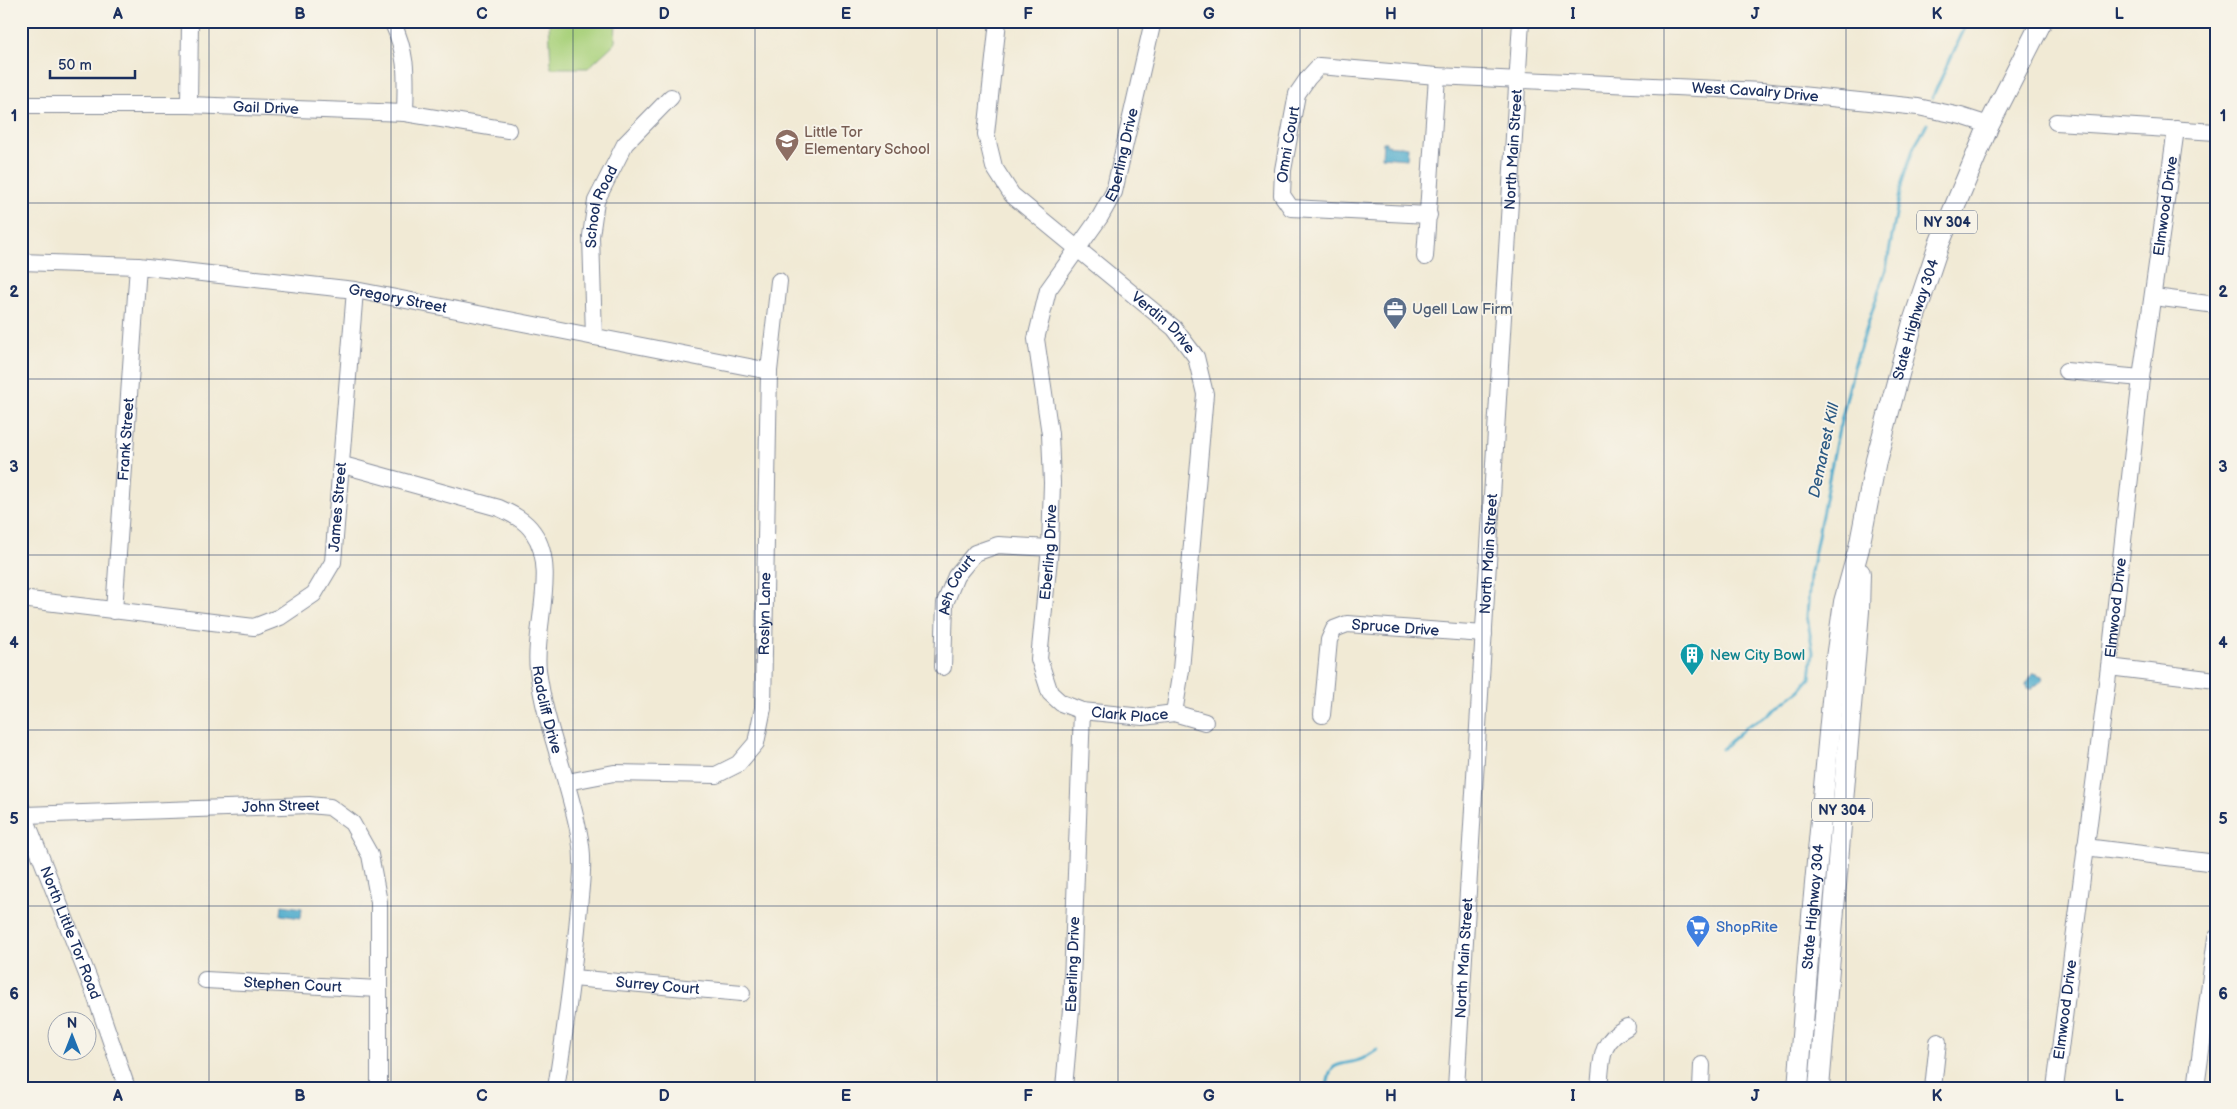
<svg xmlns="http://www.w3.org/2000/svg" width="2237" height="1109" font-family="'Balsamiq Sans',sans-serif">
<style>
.green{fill:#aad27d;stroke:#62806e}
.water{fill:#4dabcc;stroke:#346d95}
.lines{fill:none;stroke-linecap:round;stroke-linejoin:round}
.stream{stroke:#4dabcc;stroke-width:3}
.minor-casing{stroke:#868c9a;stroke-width:18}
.major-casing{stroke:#868c9a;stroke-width:22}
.minor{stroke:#fff;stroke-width:16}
.major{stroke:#fff;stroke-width:20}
.grid{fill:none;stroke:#1b2f5e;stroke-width:1;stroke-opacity:0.55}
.labels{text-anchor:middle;stroke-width:4;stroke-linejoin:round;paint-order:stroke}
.shield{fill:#f7f3e8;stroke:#5d6a87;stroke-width:1}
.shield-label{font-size:14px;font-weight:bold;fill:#1b2f5e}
.street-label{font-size:15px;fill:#1b2f5e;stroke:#f7f3e8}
.education-label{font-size:15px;fill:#785e54;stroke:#f7f3e8;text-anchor:start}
.service-label{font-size:15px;fill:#4e5e75;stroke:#f7f3e8;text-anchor:start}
.culture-label{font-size:15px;fill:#0d838f;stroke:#f7f3e8;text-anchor:start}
.shop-label{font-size:15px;fill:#366cbe;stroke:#f7f3e8;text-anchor:start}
.water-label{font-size:16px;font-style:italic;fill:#2c5a84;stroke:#f7f3e8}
.neatline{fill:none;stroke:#1b2f5e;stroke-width:2}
.grid-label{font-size:16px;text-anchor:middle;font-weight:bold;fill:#1b2f5e}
</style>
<rect width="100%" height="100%" fill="#f7f3e8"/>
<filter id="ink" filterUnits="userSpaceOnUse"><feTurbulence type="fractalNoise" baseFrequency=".02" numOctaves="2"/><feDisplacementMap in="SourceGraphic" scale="10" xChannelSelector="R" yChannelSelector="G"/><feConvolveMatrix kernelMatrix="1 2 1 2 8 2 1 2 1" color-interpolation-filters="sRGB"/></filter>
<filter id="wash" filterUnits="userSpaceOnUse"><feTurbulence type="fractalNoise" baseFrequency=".0096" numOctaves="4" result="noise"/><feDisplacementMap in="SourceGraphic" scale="20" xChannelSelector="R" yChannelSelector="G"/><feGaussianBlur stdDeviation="1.12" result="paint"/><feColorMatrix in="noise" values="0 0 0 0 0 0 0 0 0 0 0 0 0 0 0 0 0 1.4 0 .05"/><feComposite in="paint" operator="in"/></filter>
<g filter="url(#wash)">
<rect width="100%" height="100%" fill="#f1ead5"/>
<polygon class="green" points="549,21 616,21 615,43 588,68 551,68"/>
<g class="water">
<polygon points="1383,142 1386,142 1386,145 1408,147 1407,159 1382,157"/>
<polygon points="2033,673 2042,676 2043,680 2030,690 2027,689 2026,684"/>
<polygon points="282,905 302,908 301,918 281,915"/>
</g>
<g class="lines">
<g class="stream">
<polyline points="1932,98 1968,21"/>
<polyline points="1722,749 1746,727 1769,714 1800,690 1810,678 1813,652 1807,616 1810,577 1836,442 1855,363 1886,269 1902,182 1914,146 1927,124"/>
<path d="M1327 1088C1330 1059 1337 1067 1359 1060 1365 1058 1372 1053 1377 1050"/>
</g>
</g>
</g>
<g filter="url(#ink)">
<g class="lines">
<defs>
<g id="minor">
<path d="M392 21C408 56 406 76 405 113"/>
<path id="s1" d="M998 21 986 134 994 167 1012 195 1174 328 1196 357 1205 394 1181 670 1174 713"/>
<path id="s2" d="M21 105H189L405 113 508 130"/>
<polyline points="189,105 190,21"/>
<polyline points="2056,122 2216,132"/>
<path id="s3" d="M1429 215 1291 208 1282 195 1283 170 1297 94 1308 78 1319 66 1437 76 1762 91 1918 107 1961 116 1989 125"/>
<polyline points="1425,257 1437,76"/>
<path id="s4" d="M21 262 138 266 355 290 769 371"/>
<polyline points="2154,297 2216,305"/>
<path id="s5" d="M594 337 591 236 596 201 625 144 671 97"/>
<polyline points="2066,371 2141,378"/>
<path id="s6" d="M343 465 499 508C512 514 525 520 533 532 559 568 533 629 538 670 545 727 570 782 580 839 585 865 580 892 578 918 573 975 565 1031 556 1088"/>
<path id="s7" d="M21 599 254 627 280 617 314 594 333 562 355 290"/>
<path id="s8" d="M114 611 138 266"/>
<path id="s9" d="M943 667 945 603 956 576 975 553 998 545 1050 548"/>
<polyline points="2109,667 2216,680"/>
<path id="s10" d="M1082 711 1143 717 1174 713 1205 722"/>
<path id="s11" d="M1322 715 1329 640 1334 629 1347 624 1484 634"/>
<path id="s12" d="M567 782 614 773 716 775 738 764 756 743 763 708 769 371 779 281"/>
<path id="s13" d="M21 807 94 992 127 1088"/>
<path id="s14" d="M25 815 309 805 330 807 352 823 370 855 379 902V1088"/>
<polyline points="2085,847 2216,863"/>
<path id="s15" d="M573 978 742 993"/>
<path id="s16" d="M205 980 379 989"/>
<path id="s17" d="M1064 1088 1071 1009 1082 711 1061 703 1050 693 1039 659 1050 548 1052 483 1050 434 1036 339 1048 290 1100 217 1114 192 1153 21"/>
<path id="s18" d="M1456 1088 1521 21"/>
<path d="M1599 1088C1602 1059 1599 1042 1627 1027"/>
<polyline points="1701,1088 1702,1065"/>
<polyline points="1933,1088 1938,1042"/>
<path id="s19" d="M2055 1088 2109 667 2141 378 2176 129"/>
<polyline points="2196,1088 2216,938"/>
</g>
<g id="major">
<path id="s20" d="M1798 1088 1808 959 1836 658 1844 602 1859 548 1876 460 1913 322 1939 244 1989 125 2042 21"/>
<polyline points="1819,1088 1859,611 1860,573"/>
</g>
</defs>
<use href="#minor" class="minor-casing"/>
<use href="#major" class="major-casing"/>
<use href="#minor" class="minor"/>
<use href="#major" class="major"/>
</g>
</g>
<path class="grid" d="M209 21V1088M391 21V1088M573 21V1088M755 21V1088M937 21V1088M1118 21V1088M1300 21V1088M1482 21V1088M1664 21V1088M1846 21V1088M2028 21V1088M21 203H2216M21 379H2216M21 555H2216M21 730H2216M21 906H2216"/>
<defs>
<symbol id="school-pin" viewBox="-11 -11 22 30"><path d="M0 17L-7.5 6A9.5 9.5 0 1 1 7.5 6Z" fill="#8d6e63" stroke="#f7f3e8"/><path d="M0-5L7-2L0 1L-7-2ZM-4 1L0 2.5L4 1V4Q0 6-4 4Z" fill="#fff"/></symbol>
<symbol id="office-pin" viewBox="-11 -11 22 30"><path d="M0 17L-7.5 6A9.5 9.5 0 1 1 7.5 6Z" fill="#5c6f8a" stroke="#f7f3e8"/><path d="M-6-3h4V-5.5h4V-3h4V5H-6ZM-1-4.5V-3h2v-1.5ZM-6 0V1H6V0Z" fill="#fff"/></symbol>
<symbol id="building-pin" viewBox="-11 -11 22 30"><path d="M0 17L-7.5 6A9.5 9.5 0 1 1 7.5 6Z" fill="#0f9aa8" stroke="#f7f3e8"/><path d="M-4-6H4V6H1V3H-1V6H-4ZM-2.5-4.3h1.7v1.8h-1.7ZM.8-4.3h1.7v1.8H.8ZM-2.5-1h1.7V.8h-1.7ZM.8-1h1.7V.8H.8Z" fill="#fff"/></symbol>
<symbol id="supermarket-pin" viewBox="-11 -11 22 30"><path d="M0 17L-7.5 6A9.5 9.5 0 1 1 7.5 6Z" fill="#3f7fe0" stroke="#f7f3e8"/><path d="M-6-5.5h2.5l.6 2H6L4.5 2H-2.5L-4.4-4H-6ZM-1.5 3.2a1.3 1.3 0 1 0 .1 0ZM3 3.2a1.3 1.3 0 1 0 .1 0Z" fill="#fff"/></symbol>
</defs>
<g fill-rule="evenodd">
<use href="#school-pin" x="773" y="127" width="28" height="38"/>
<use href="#office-pin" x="1381" y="295" width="28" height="38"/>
<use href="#building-pin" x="1678" y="641" width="28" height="38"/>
<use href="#supermarket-pin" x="1684" y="913" width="28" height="38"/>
</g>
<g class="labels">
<g class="shield">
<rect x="1917" y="210.5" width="60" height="23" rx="4"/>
<rect x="1812" y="798.5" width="60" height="23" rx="4"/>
</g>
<g class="shield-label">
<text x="1947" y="227">NY 304</text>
<text x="1842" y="815">NY 304</text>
</g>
<g class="street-label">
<text dy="5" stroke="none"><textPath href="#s3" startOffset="729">West Cavalry Drive</textPath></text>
<text dy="5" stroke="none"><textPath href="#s2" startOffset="245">Gail Drive</textPath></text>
<text dy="5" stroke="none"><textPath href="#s3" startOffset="205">Omni Court</textPath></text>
<text dy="5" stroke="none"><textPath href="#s18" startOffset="940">North Main Street</textPath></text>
<text dy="5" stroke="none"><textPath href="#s17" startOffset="979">Eberling Drive</textPath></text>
<text dy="5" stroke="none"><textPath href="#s5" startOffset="132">School Road</textPath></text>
<text dy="5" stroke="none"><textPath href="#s19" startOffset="889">Elmwood Drive</textPath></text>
<text dy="5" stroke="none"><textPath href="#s4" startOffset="379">Gregory Street</textPath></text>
<text dy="5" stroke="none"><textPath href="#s20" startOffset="780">State Highway 304</textPath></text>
<text dy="5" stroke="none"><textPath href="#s1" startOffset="379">Verdin Drive</textPath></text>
<text dy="5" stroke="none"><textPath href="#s8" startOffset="172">Frank Street</textPath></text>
<text dy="5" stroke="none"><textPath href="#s7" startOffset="396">James Street</textPath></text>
<text dy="5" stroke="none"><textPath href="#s17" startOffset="558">Eberling Drive</textPath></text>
<text dy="5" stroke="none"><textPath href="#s18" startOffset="535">North Main Street</textPath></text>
<text dy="5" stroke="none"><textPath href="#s9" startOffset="85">Ash Court</textPath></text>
<text dy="5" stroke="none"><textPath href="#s19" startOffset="484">Elmwood Drive</textPath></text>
<text dy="5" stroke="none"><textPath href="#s12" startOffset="332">Roslyn Lane</textPath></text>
<text dy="5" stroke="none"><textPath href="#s11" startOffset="150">Spruce Drive</textPath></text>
<text dy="5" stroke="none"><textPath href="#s6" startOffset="385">Radcliff Drive</textPath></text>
<text dy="5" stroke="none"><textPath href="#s10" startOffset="48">Clark Place</textPath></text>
<text dy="5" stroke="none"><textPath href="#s14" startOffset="256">John Street</textPath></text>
<text dy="5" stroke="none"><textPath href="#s20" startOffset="182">State Highway 304</textPath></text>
<text dy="5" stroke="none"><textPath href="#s13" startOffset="135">North Little Tor Road</textPath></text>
<text dy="5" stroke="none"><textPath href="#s18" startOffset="130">North Main Street</textPath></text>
<text dy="5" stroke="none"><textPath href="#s17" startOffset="124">Eberling Drive</textPath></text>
<text dy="5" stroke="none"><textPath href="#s16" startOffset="88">Stephen Court</textPath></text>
<text dy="5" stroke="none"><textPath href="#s15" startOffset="85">Surrey Court</textPath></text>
<text dy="5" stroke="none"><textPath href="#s19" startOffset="79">Elmwood Drive</textPath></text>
</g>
<g class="education-label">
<text x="804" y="137">Little Tor<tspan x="804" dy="17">Elementary School</tspan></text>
</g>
<g class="service-label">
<text x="1412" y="314">Ugell Law Firm</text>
</g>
<g class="culture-label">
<text x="1710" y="660">New City Bowl</text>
</g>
<g class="shop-label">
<text x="1716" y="932">ShopRite</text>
</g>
<g class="water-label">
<text transform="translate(1823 450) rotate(-78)" y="6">Demarest Kill</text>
</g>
</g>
<rect width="2237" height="1109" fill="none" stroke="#f7f3e8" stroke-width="55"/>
<g transform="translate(72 1036)"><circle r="24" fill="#f7f3e8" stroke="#9fa5b1"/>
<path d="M0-4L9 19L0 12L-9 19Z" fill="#1f6fb2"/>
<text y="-8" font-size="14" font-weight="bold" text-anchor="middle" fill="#1b2f5e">N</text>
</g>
<path d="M50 70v8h85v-8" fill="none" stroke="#1b2f5e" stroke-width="2.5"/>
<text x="58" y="70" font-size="15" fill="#1b2f5e" stroke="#f7f3e8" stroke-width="4" paint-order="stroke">50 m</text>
<rect x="28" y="28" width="2182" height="1054" class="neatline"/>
<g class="grid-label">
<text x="118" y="19">A</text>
<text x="300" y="19">B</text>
<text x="482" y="19">C</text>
<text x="664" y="19">D</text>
<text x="846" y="19">E</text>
<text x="1028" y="19">F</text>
<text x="1209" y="19">G</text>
<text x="1391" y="19">H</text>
<text x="1573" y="19">I</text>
<text x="1755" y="19">J</text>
<text x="1937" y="19">K</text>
<text x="2119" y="19">L</text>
<text x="14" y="121">1</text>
<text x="2223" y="121">1</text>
<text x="14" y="297">2</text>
<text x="2223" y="297">2</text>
<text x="14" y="472">3</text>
<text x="2223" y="472">3</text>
<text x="14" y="648">4</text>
<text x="2223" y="648">4</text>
<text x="14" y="824">5</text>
<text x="2223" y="824">5</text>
<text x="14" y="999">6</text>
<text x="2223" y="999">6</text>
<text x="118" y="1101">A</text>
<text x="300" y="1101">B</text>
<text x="482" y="1101">C</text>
<text x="664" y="1101">D</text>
<text x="846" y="1101">E</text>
<text x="1028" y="1101">F</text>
<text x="1209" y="1101">G</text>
<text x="1391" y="1101">H</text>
<text x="1573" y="1101">I</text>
<text x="1755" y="1101">J</text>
<text x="1937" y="1101">K</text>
<text x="2119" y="1101">L</text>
</g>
</svg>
